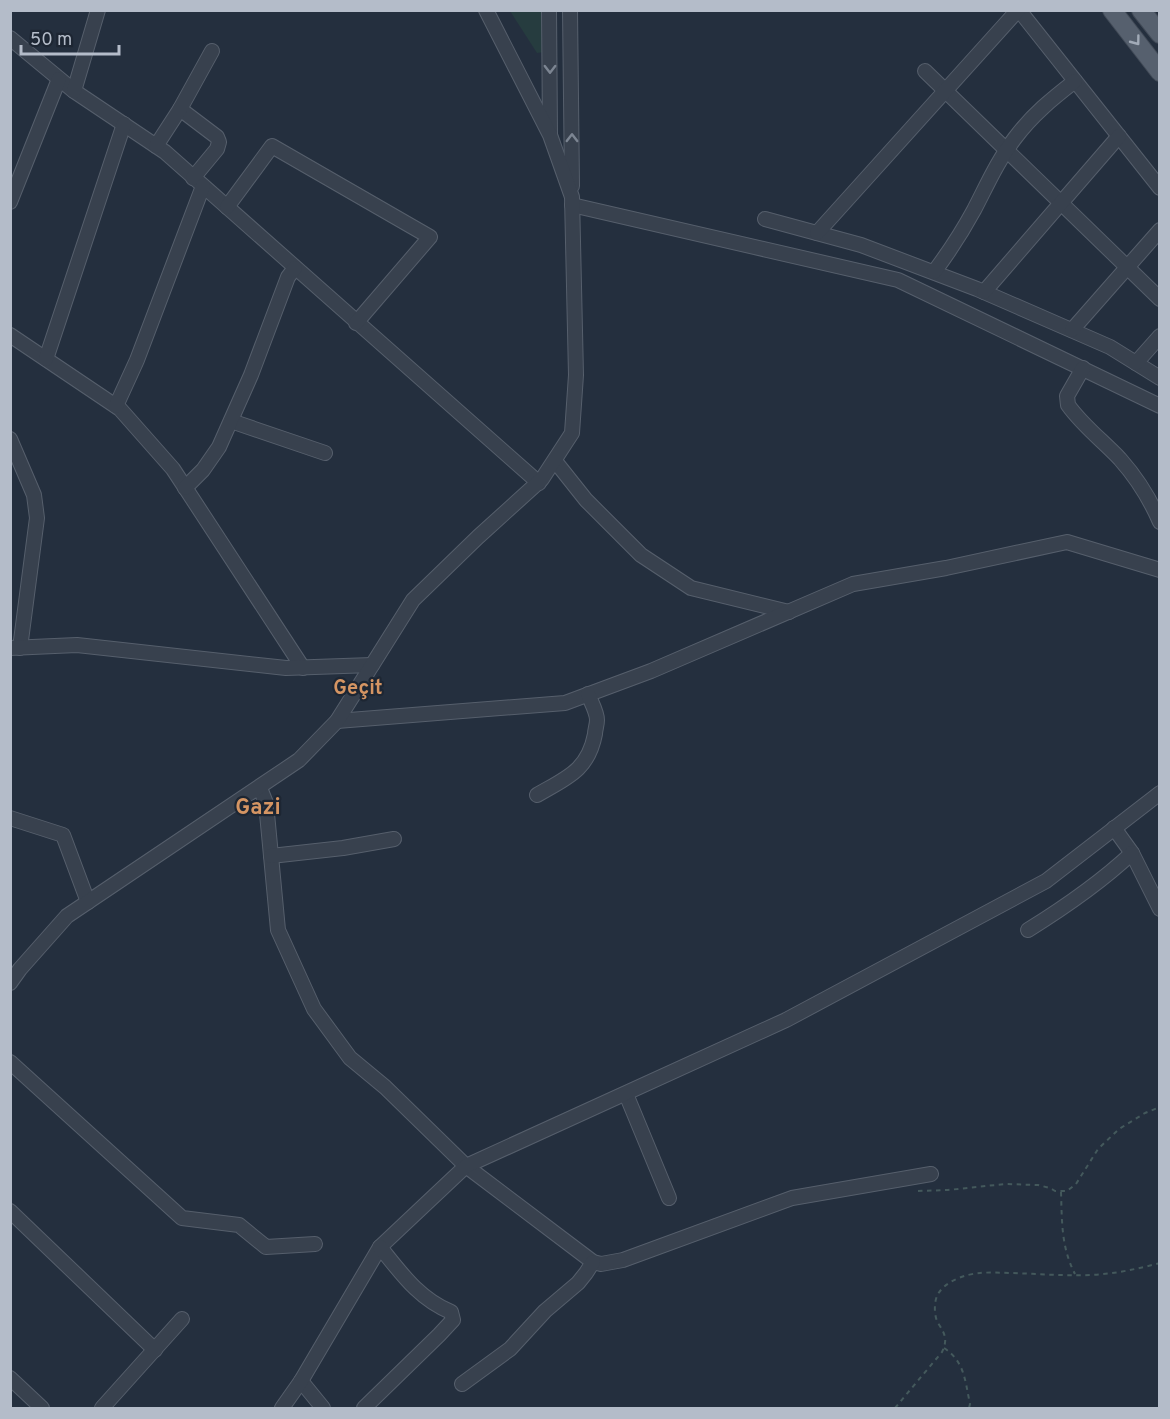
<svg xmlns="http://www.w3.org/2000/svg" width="1170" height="1419" font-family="Overpass,sans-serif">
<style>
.green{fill:#263c3f}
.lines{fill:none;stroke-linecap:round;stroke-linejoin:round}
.minor-casing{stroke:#565f6c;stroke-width:16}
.major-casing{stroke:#414a57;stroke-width:20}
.path{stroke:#44595c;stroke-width:2;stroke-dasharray:4.5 4.5;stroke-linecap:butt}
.minor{stroke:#38414e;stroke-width:14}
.major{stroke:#56606e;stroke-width:18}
.oneway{stroke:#a1aab7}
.oneway2{stroke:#7c8592}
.labels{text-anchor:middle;stroke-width:4.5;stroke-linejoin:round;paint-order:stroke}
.quarter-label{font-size:20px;font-weight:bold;fill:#d59563;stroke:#1d2633}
.district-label{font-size:22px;font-weight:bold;fill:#d59563;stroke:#1d2633}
</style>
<rect width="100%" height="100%" fill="#242f3e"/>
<polygon class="green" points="510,11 544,11 545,52 537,53"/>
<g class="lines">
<defs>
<g id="minor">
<polyline points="549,10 550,133"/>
<polyline points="570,10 572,186"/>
<polyline points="1019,10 1160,188"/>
<polyline points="10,38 74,91 165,152 539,483"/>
<polyline points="925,71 1160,299"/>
<polyline points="74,91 98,10"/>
<polyline points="180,109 217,137 219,142 217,149 193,178"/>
<polyline points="156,146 180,109 212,51"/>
<polyline points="10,202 59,79"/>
<polyline points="572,205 898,280 1160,406"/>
<polyline points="227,207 272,146 430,237 356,323"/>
<polyline points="765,219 861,245 977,289 1110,347 1160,378"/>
<polyline points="817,233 1018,10"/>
<path d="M934 272C949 252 962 232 974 210 987 185 998 160 1015 138 1032 115 1053 98 1075 81"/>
<polyline points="984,292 1119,136"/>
<polyline points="1072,330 1160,230"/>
<polyline points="10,335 120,409 173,469 303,668"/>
<polyline points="46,359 124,124"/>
<polyline points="1136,363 1160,336"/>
<path d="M1083 368 1067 396 1068 405C1082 425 1103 441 1120 459 1136 477 1150 499 1160 522"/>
<polyline points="116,406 137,360 203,186"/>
<polyline points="231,421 325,453"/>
<polyline points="10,439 34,495 37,518 20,648"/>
<polyline points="555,461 586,500 641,555 691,588 789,612"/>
<polyline points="185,488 203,470 219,447 251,375 288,277 295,268"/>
<polyline points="10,648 77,645 286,668 372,665"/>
<polyline points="337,721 565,703 651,671 853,584 946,568 1067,542 1160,570"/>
<polyline points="260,788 266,803 278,930 314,1009 350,1058 385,1087 466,1166 593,1262 601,1264 623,1260 792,1198 931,1174"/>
<path d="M537 795C566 778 588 771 595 734 595 730 597 725 597 720 597 712 591 702 588 694"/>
<polyline points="10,818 63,835 88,902"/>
<polyline points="1114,828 1132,853 1160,909"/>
<polyline points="271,856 343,848 394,839"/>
<path d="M1028 930C1065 907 1100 883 1132 853"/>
<polyline points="10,983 20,969 67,916 299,760 337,721 413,600 478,537 542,479 572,433 576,375 572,197 550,135 486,10"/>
<polyline points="10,1062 182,1218 239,1225 266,1247 315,1244"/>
<polyline points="626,1094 669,1198"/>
<polyline points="10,1211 155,1350"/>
<polyline points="10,1378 42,1408"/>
<polyline points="301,1381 323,1408"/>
<polyline points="462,1384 510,1349 545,1311 578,1283 586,1273 593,1262"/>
<polyline points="102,1408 182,1319"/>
<polyline points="282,1408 301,1381 380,1247 466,1166 786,1020 1046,881 1160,793"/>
<path d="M364 1408 439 1335 453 1320 451 1312C419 1299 401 1273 380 1247"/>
</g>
<g id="major">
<polyline points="1112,10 1160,72"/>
<polyline points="1141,10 1160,34"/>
</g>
</defs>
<use href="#minor" class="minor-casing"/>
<use href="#major" class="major-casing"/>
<g class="path">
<polyline points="918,1191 948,1190 1005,1184 1038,1185 1050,1188 1055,1191 1067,1191 1076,1184 1098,1149 1119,1129 1145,1113 1160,1107"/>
<path d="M1061 1192C1062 1221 1061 1247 1075 1274"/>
<path d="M944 1348C965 1362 965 1381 970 1404L969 1408"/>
<path d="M895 1408 942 1352C948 1339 945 1334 938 1323 934 1316 934 1303 937 1296 944 1281 966 1274 980 1273 991 1272 1002 1273 1013 1273 1039 1274 1065 1276 1091 1275 1114 1274 1137 1269 1160 1263"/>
</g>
<use href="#minor" class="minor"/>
<use href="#major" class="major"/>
</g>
<defs><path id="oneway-chevron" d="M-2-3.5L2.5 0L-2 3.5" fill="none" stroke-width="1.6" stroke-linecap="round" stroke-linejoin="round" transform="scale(1.5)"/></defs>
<use class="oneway" href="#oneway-chevron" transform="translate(1136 41) rotate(53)"/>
<g class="oneway2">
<use href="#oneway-chevron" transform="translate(550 69) rotate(90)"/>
<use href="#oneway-chevron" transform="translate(572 138) rotate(-90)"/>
</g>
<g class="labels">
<g class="quarter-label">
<text x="358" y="694">Geçit</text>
</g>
<g class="district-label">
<text x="258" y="814">Gazi</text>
</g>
</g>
<rect width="1170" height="1419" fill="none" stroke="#b4bcc9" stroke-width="24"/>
<path d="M21 45v9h98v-9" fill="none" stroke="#b4bcc9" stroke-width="3"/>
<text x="30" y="45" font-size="18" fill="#b4bcc9" stroke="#1d2633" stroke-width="4.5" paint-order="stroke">50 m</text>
</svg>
